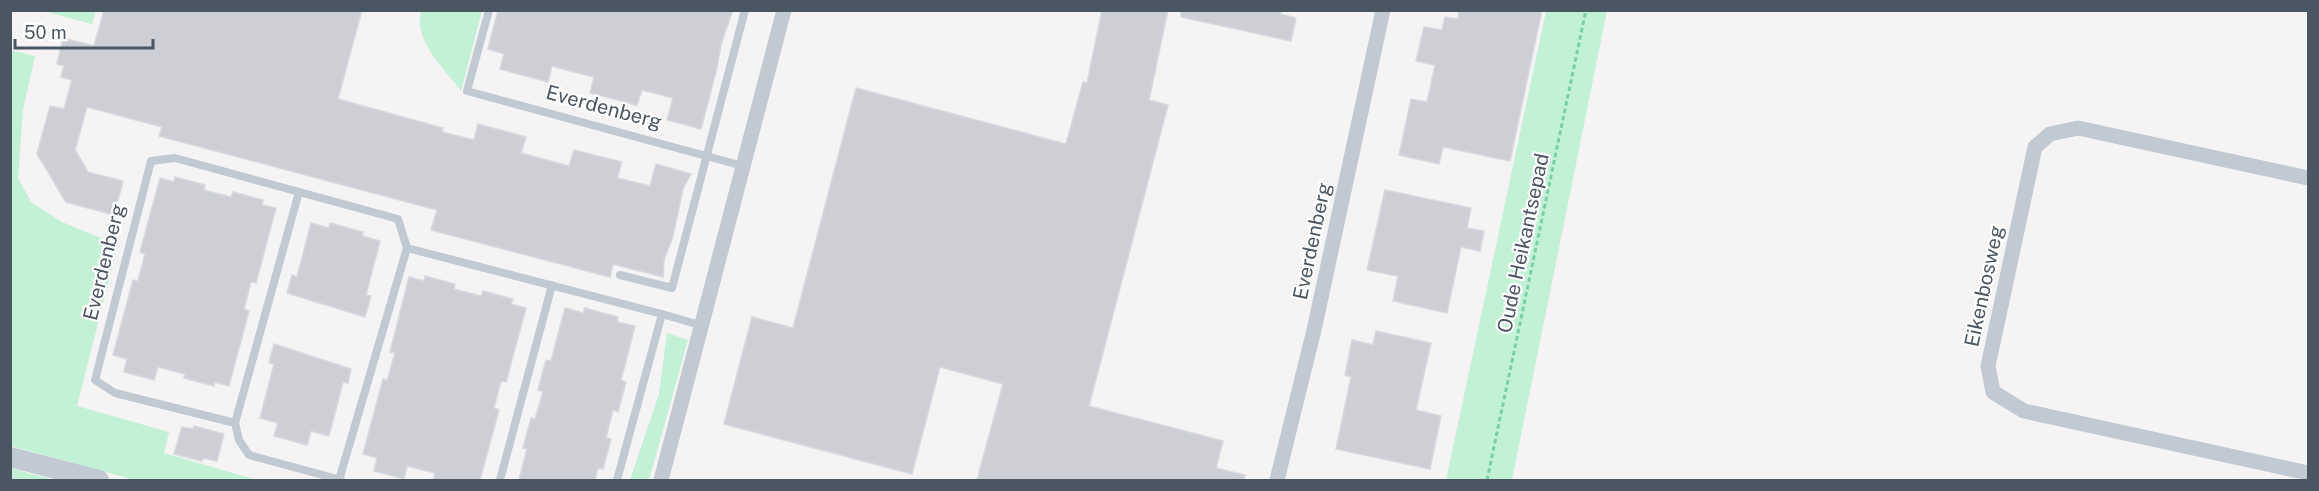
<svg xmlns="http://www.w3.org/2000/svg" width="2319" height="491" font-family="'Public Sans',sans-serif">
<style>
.green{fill:#c3f1d5}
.building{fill:#cdcfd5;stroke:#d7d9de;stroke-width:1.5}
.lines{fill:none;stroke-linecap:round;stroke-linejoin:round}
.path{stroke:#7ad0a6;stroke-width:3;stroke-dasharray:4.5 3;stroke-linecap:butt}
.service{stroke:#c1cad2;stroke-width:8}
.minor{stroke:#c1cad2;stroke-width:15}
.tertiary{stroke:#c1cad2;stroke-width:20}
.labels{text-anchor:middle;stroke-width:4.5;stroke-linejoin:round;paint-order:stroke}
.street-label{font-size:20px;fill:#4a5661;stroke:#fff}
</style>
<rect width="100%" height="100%" fill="#f5f3f3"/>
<g class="green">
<polygon points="43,11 96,11 92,24"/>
<path d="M421 11H482L461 91C445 69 413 41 421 11Z"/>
<polygon points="1546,11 1607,11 1512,480 1446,480"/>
<polygon points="10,50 35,56 23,110 18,178 31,202 62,222 118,245 77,406 169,432 164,453 257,480 135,480 11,446"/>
<polygon points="667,333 688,340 649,480 630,480 659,394"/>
<polygon points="11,468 14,469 54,480 11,480"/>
</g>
<g class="building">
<polygon points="104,10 362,10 338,99 443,128 442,132 474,140 478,124 526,137 521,153 569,166 574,150 622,162 617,178 650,186 656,164 691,174 683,189 673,236 664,260 663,277 613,264 610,277 431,230 437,210 159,136 162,127 87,107 75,150 88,172 123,181 114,215 66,202 37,154 50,106 64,109 72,80 61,77 64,66 57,64 63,38 94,46"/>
<polygon points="498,10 733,10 721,44 717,68 701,129 667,120 673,98 642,90 637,105 590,93 594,77 570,71 552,66 548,82 500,69 504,54 488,49"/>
<polygon points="1102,10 1168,10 1149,100 1168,105 1089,406 1223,441 1216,468 1245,475 1244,480 977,480 1003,384 940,367 912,474 724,424 752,317 793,328 856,88 1066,144 1083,82 1087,83"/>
<polygon points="1181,10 1281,10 1281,14 1296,18 1291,41 1181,17"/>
<polygon points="1459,10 1542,10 1510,161 1443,147 1439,164 1399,155 1411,99 1427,102 1435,65 1416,61 1424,27 1442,30 1445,17 1458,19"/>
<polygon points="175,177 205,185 204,190 231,197 233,192 263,200 262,205 276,208 256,283 251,282 244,309 249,311 229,386 215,382 214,386 184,378 185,374 158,367 154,380 124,372 127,359 113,355 133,280 138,281 145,254 140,252 160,178 174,182"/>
<polygon points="1385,190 1471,208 1467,228 1484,231 1480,251 1461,247 1447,313 1393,301 1398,276 1367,270"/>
<polygon points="311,223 329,228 330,223 363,232 362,236 380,241 366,295 371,296 365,317 287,293 292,275 297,277"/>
<polygon points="425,276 455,284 454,289 481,296 483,291 513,299 511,304 526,308 506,382 501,381 494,408 499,410 480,480 433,480 435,473 407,466 404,479 374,471 377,458 363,454 383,379 387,381 395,353 390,352 409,277 424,281"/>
<polygon points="565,308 583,313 585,308 618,317 617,322 635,326 621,380 626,382 618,412 613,410 606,438 611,439 603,469 598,468 595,480 519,480 527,449 523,448 531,418 535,419 543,392 538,390 546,360 551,361"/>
<polygon points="1376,331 1431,343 1416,410 1441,416 1430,469 1336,449 1351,377 1345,375 1352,340 1373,345"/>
<polygon points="274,344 351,369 348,383 343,382 329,436 311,431 307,445 274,436 278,423 260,418 274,364 269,363"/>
<polygon points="194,426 224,434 217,461 203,458 202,461 174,454 182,427 193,429"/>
</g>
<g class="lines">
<polyline class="path" points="1487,480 1586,10"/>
<g class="service">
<polyline points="489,10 467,91 743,166"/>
<polyline points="620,275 672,288 745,10"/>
<polyline points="662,314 700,325"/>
<polyline points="235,423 299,192"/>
<polyline points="339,480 407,248"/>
<polyline points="341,480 249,455 239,440 235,423 115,393 95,380 151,161 175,158 398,219 407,248 662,314 617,480"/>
<polyline points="500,480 552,285"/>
</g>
<g class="minor">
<polyline points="2308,178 2078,128 2050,134 2035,147 1988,366 1993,392 2024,411 2308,473"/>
<polyline points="661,480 784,10"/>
<polyline points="1277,480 1314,330 1383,10"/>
</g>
<polyline class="tertiary" points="10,457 99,480"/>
</g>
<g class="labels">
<g class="street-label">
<text transform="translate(604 107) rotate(15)" y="7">Everdenberg</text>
<text transform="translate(1312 241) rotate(-78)" y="7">Everdenberg</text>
<text transform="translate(1523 243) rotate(-78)" y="7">Oude Heikantsepad</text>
<text transform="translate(104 262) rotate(-76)" y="7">Everdenberg</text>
<text transform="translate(1984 286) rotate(-78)" y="7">Eikenbosweg</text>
</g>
</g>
<rect width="2319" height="491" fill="none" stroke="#4a5661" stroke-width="24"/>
<path d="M15 39v9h138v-9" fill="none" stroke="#4a5661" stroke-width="3"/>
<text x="24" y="39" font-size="18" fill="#4a5661" stroke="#ffffff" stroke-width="4.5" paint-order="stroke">50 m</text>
</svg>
